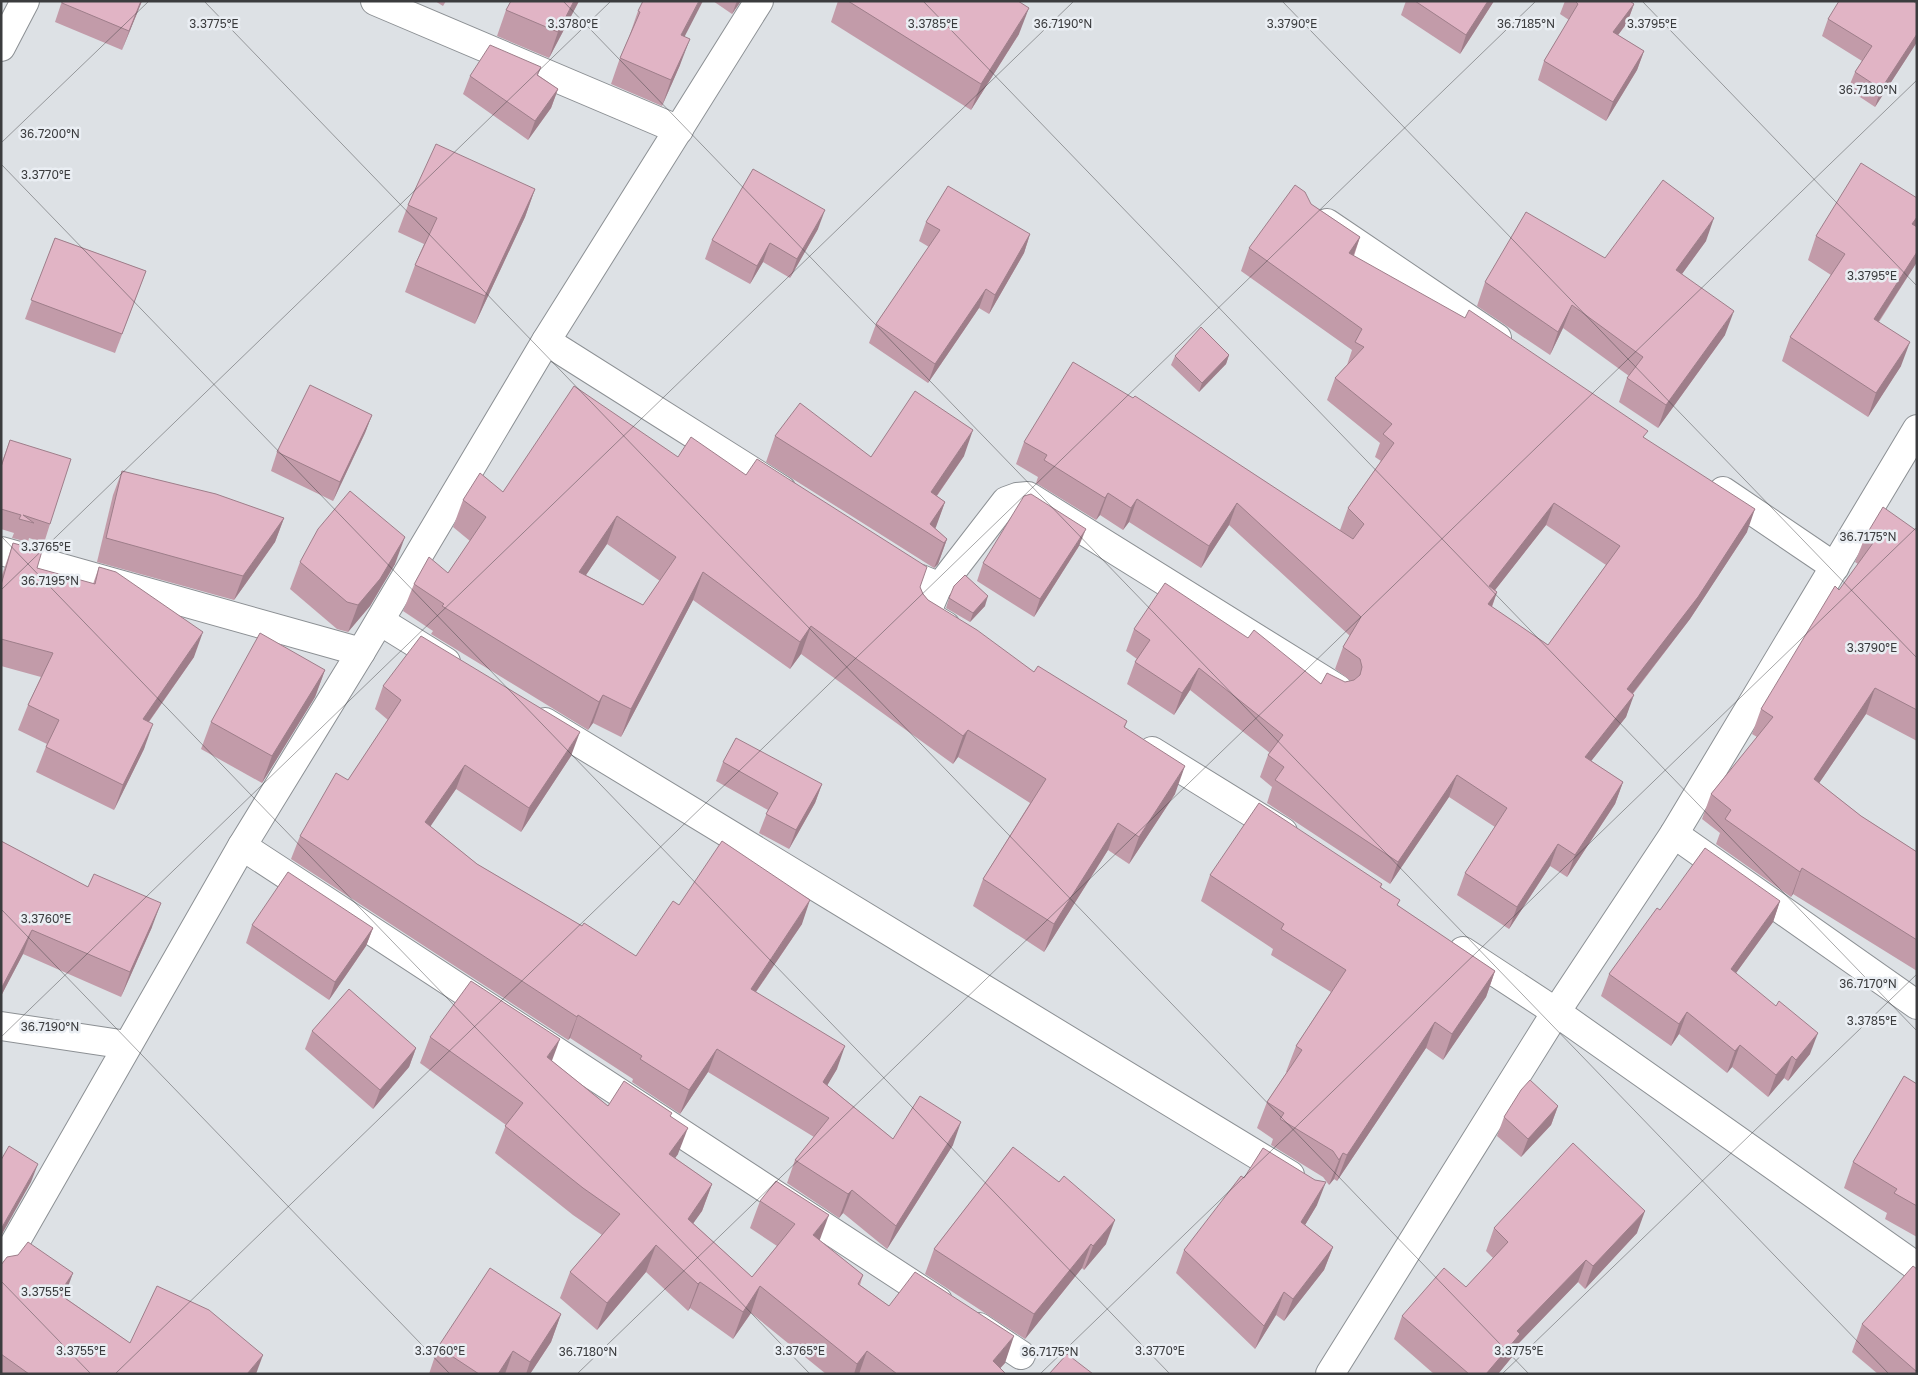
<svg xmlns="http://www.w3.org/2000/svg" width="1918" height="1375" font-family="'Golos Text',sans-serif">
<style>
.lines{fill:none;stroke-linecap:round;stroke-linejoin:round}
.street-casing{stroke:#8c9094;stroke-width:30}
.secondary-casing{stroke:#8c9094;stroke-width:30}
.street{stroke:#fff;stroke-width:28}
.secondary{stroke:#fff;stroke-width:28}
.wall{fill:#c29ba9;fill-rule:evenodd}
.shaded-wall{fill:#9e7e8a}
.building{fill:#e1b4c5;stroke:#9e7e8a;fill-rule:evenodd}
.ticks{fill:none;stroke:#3b3c3e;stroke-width:1;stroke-opacity:0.45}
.ticks-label{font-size:12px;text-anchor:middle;fill:#3b3c3e;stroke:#eaeef3;stroke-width:5;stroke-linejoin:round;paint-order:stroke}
</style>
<rect width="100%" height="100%" fill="#dde1e5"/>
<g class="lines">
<defs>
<g id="street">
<polyline points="375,1 679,130"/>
<polyline points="1,47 25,1"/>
<polyline points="1327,223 1497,338"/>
<polyline points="546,341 782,490"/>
<polyline points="1723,491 1835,567"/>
<polyline points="1,551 361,652"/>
<polyline points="921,579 938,586 945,580 1006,501 1017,497 1028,496 1338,689"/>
<polyline points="938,586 926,614 946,626"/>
<polyline points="380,621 446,662"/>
<polyline points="545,722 1290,1175"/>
<polyline points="1152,751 1283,832"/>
<polyline points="1674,834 1917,1005"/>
<polyline points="242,846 938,1301"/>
<polyline points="1463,951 1556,1012 1917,1267"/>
<polyline points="1,1026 127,1045"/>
<polyline points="979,1327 1021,1355"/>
<polyline points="1330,1374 1556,1012 1674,834 1917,429"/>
</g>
<polyline id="secondary" points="1,1267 242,846 361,652 546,341 759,1"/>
</defs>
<use href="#street" class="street-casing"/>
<use href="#secondary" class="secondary-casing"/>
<use href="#street" class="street"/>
<use href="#secondary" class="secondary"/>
</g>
<g class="wall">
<polygon points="62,1 142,1 122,50 55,22"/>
<polygon points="435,1 446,1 443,6"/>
<polygon points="579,1 549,58 497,36 506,10"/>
<polygon points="713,1 741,1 732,14"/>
<polygon points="838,1 1018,1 1019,34 971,110 831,22"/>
<polygon points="1406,1 1494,1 1460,54 1401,15"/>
<polygon points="1565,1 1630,1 1634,4 1627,23 1618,35 1644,51 1637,70 1606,121 1538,80 1544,61 1569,20 1560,14"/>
<polygon points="1917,4 1917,42 1875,107 1848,89 1855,72 1862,61 1822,36 1828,19"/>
<polygon points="638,11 685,37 680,65 662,106 611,84 620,58 629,37"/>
<polygon points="541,67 538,75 558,89 551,108 528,140 463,94 470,76"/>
<polygon points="535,189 525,217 475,324 405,292 415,265 424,244 398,232 408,205"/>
<polygon points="1917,198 1917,262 1879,322 1901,366 1868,417 1782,361 1790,337 1831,275 1808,260 1816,236"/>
<path d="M1311 204 1360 237 1354 256 1645 438 1747 532 1690 619 1633 694 1626 717 1591 761 1623 782 1615 804 1567 877 1550 866 1509 929 1457 895 1465 873 1495 827 1449 797 1390 884 1267 803 1272 787 1260 777 1268 755 1270 753 1190 690 1174 715 1127 684 1135 662 1137 659 1126 651 1134 629 1248 638 1321 684 1345 682 1351 681 1335 669 1343 647 1350 636 1229 525 1201 568 1129 522 1123 530 1100 515 1096 520 1036 483 1038 477 1016 464 1024 442 1340 530 1348 508 1381 461 1375 457 1380 443 1327 400 1335 378 1347 365 1352 350 1241 271 1249 248ZM1546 525 1606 565 1548 645 1492 607 1497 592 1495 590Z"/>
<polygon points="926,222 1030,234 1024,253 989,314 979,308 928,383 869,343 876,324 929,247 919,241"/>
<polygon points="818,229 790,278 763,262 750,284 705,259 712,240"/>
<polygon points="55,238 146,271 115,353 25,319"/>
<polygon points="1706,241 1682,274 1725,335 1658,428 1619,402 1627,378 1629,376 1563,328 1550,355 1477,306 1485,282 1605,258"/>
<polygon points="1229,355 1226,364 1199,392 1171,365 1175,356"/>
<polygon points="372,415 365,433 333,501 271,471 277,452"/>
<polygon points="775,436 871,457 964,456 937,496 945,502 935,528 947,539 938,564 934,568 766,462"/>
<polygon points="10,440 50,524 44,543 29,538 28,542 12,538 14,533 1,529 1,464"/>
<path d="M678 457 746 475 920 587 923 594 928 600 1034 672 1127 721 1125 727 1175 794 1129 864 1108 850 1044 952 973 906 983 879 1030 803 958 757 953 764 801 654 790 669 693 600 621 737 593 723 588 730 431 634 433 631 403 611 414 584 448 573 470 541 453 527 463 500ZM607 544 660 581 643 605 586 575Z"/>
<polygon points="122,471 284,518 275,542 234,600 97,562 113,495"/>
<polygon points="1917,531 1917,741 1866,714 1819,783 1861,816 1917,852 1917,971 1793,894 1791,897 1716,844 1720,833 1702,819 1711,794 1757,737 1752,734 1761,709 1839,590 1858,564 1855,562 1865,537"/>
<polygon points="13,543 37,568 93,584 99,567 194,657 149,722 144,749 114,810 36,772 47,744 18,730 28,705 41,677 1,666 1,578"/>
<polygon points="1079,546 1034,617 977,581 983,563"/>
<polygon points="300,562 395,564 370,606 348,632 337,629 290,589"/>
<polygon points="949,598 985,606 970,622 946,608"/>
<polygon points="325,670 315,697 262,783 201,749 211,722"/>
<polygon points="383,686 571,756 521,832 456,789 430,826 477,864 582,926 636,956 679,905 802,924 756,992 837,1069 827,1085 893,1139 953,1145 887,1249 843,1213 839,1218 787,1183 795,1160 814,1137 708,1072 680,1114 632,1082 633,1079 570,1038 568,1040 291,859 300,836 348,780 388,720 375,709"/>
<polygon points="723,762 822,784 815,803 789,849 759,833 768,810 716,781"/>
<polygon points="1,841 88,887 152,927 121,997 23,954 1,996"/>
<polygon points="1210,875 1382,884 1381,887 1398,906 1495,971 1486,997 1443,1060 1426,1048 1337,1181 1334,1179 1329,1185 1323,1177 1271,1145 1273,1139 1257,1128 1267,1102 1287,1072 1286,1072 1296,1046 1331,992 1271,955 1273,949 1201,901"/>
<polygon points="1780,901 1773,922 1736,973 1810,1054 1788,1081 1784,1078 1768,1097 1732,1067 1727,1073 1679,1034 1671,1046 1601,996 1609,974 1660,910"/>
<polygon points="252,925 373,928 366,946 329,1000 246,943"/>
<polygon points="312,1031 416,1048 409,1067 373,1109 305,1049"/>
<polygon points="430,1037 552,1061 608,1106 671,1116 678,1154 675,1158 712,1184 702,1211 693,1223 752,1277 777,1246 750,1228 760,1201 820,1241 863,1275 860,1285 889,1306 1005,1363 1000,1368 1006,1374 826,1374 751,1313 733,1339 690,1308 688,1311 646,1272 597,1330 560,1298 570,1272 602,1235 573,1215 495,1153 506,1125 420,1063"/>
<polygon points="1917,1084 1917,1237 1885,1219 1887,1213 1844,1188 1853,1162"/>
<polygon points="1558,1106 1551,1125 1521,1157 1497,1136 1504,1117"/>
<polygon points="1013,1147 1106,1244 1084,1270 1082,1268 1025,1339 925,1274 934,1249"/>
<polygon points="1244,1178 1317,1205 1305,1225 1333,1247 1324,1270 1284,1321 1276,1315 1255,1349 1176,1273 1184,1250"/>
<polygon points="1494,1228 1637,1233 1585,1289 1578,1282 1516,1346 1512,1357 1498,1374 1434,1374 1394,1339 1402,1316 1466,1287 1493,1258 1486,1251"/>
<polygon points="18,1255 64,1297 130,1343 256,1374 1,1374 1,1265"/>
<polygon points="1917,1269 1917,1374 1878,1374 1852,1352 1862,1324"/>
<polygon points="561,1314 551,1342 530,1374 429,1374 438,1347"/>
</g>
<g class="shaded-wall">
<polygon points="141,1 142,1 122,50 129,31"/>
<polygon points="574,1 579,1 549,58 558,32"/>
<polygon points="699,1 703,1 672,61 681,35"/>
<polygon points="737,1 741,1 732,14"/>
<polygon points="1488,1 1494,1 1460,54 1466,35"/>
<polygon points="1634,4 1627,23 1606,51 1613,32"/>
<polygon points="1029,8 1019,34 971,110 981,84"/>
<polygon points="1917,34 1917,42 1875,107 1881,89"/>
<polygon points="690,39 680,65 662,106 671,80"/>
<polygon points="1644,51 1637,70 1606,121 1613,102"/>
<polygon points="558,89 551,108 528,140 535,121"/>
<polygon points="535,189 525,217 475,324 485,296"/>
<polygon points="825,210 818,229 790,278 797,259"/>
<polygon points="1917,217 1917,227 1912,224"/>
<polygon points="1714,218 1706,241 1668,293 1676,270"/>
<polygon points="1030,234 1024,253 989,314 995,295"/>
<polygon points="1360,237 1352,259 1349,253"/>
<polygon points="770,243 763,262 750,284 757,266"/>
<polygon points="1917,252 1917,262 1865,342 1874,319"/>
<polygon points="986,289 979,308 928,383 935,364"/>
<polygon points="1572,305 1563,328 1550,355 1558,332"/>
<polygon points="1734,311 1725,335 1658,428 1666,405"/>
<polygon points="1910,342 1901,366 1868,417 1876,393"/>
<polygon points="1229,355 1226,364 1199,392 1202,383"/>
<polygon points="372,415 365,433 333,501 340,482"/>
<polygon points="973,430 964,456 922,517 931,492"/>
<polygon points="1108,493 1100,515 1096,520 1105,498"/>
<polygon points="1137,499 1129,522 1123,530 1131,508"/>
<polygon points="945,502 936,527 931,535 930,524"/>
<polygon points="1237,503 1229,525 1201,568 1209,546"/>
<polygon points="1554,503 1546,525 1481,608 1489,586"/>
<polygon points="1755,509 1747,532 1690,619 1619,711 1627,689"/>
<polygon points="617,516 607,544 569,600 579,572"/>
<polygon points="284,518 275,542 234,600 243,576"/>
<polygon points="1086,529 1079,546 1034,617 1040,599"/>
<polygon points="405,537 395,564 370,606 348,632 358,605"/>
<polygon points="947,539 938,564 934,568 944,543"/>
<polygon points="703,572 693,600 621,737 631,709"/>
<polygon points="1497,592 1489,614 1488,604"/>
<polygon points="988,596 985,606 970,622 973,613"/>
<polygon points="811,626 801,654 790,669 800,642"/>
<polygon points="203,632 194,657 133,744 143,719"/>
<polygon points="1199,668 1190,690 1174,715 1182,693"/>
<polygon points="325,670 315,697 262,783 272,756"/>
<polygon points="1875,688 1866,714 1805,804 1814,779"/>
<polygon points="603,695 593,723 588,730 599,702"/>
<polygon points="1634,695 1626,717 1577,779 1585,757"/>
<polygon points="153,724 144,749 114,810 123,785"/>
<polygon points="968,730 958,757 953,764 963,736"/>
<polygon points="580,732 571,756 521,832 529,808"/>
<polygon points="465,765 456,789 417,846 425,822"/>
<polygon points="1185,766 1175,794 1129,864 1139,837"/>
<polygon points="1457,775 1449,797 1390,884 1398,862"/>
<polygon points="1623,782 1615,804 1567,877 1575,855"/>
<polygon points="822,784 815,803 789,849 796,830"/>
<polygon points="1118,823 1108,850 1044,952 1054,924"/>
<polygon points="1558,844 1550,866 1509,929 1517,907"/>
<polygon points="1802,868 1793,894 1791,897 1800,872"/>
<polygon points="810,900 802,924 742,1012 751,989"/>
<polygon points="1780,901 1773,922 1723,991 1731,969"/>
<polygon points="161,903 152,927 121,997 130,972"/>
<polygon points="373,928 366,946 329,1000 335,982"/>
<polygon points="32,930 23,954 1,996 1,989"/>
<polygon points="1495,971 1486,997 1443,1060 1452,1034"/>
<polygon points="1687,1012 1679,1034 1671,1046 1679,1024"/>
<polygon points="578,1015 570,1038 568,1040 577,1017"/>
<polygon points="1435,1022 1426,1048 1337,1181 1347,1155"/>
<polygon points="1818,1033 1810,1054 1788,1081 1796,1060"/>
<polygon points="560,1039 550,1066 547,1057"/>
<polygon points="1740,1045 1732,1067 1727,1073 1735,1051"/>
<polygon points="845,1046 837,1069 815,1106 823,1082"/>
<polygon points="416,1048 409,1067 373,1109 380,1090"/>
<polygon points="717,1049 708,1072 680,1114 689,1090"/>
<polygon points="1792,1056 1784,1078 1768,1097 1776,1075"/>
<polygon points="1558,1106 1551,1125 1521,1157 1528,1139"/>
<polygon points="961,1122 953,1145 887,1249 896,1226"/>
<polygon points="688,1128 678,1154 659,1181 669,1154"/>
<polygon points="1343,1153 1334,1179 1329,1185 1339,1160"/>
<polygon points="38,1164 31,1182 1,1236 1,1229"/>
<polygon points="1326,1182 1317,1205 1293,1245 1301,1222"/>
<polygon points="712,1184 702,1211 678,1245 688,1219"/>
<polygon points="852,1190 843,1213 839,1218 848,1194"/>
<polygon points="1645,1211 1637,1233 1585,1289 1593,1266"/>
<polygon points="829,1215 819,1242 813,1235"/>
<polygon points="1115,1220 1106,1244 1084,1270 1093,1246"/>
<polygon points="1091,1244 1082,1268 1025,1339 1034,1314"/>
<polygon points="656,1245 646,1272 597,1330 607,1303"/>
<polygon points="1333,1247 1324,1270 1284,1321 1293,1299"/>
<polygon points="1586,1260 1578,1282 1516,1346 1512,1357 1498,1374 1486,1374 1517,1331"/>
<polygon points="73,1273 64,1298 59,1294"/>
<polygon points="700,1282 690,1308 688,1311 698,1284"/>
<polygon points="760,1286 751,1313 733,1339 743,1312"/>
<polygon points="1284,1292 1276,1315 1255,1349 1264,1326"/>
<polygon points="561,1314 551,1342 530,1374 526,1374 530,1362"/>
<polygon points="1014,1336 1005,1363 995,1374 993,1361"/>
<polygon points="513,1351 505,1374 498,1374"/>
<polygon points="867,1351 859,1374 854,1374 857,1364"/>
<polygon points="263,1355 256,1374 247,1374"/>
</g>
<g class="building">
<polygon points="62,1 141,1 129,31 62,3"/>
<polygon points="511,1 574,1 558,32 506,10"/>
<polygon points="643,1 699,1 681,35 690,39 671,80 620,58 640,12 638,11"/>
<polygon points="848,1 1018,1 1029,8 981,84"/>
<polygon points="1415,1 1488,1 1466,35"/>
<polygon points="1575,1 1630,1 1634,4 1613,32 1644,51 1613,102 1544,61 1578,4"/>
<polygon points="1839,1 1913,1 1917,4 1917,34 1881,89 1855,72 1872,46 1828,19"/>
<polygon points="490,45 541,67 537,75 558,89 535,121 470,76"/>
<polygon points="436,144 535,189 485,296 415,265 437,218 408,205"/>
<polygon points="1861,163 1917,198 1917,217 1912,224 1917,227 1917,252 1874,319 1910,342 1876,393 1790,337 1845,254 1816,236"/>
<polygon points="753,169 825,210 797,259 770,243 757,266 712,240"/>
<polygon points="1663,180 1714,218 1676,270 1734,311 1666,405 1627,378 1643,357 1572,305 1558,332 1485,282 1526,212 1605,258"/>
<path d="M1295 185 1305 192 1311 204 1360 237 1349 253 1465 318 1469 310 1648 431 1643 437 1755 509 1698 597 1627 689 1634 695 1585 757 1623 782 1575 855 1558 844 1517 907 1465 873 1507 808 1457 775 1398 862 1275 780 1284 767 1268 755 1283 735 1199 668 1182 693 1135 662 1150 640 1134 629 1165 583 1248 638 1254 630 1321 684 1327 673 1345 682 1354 680 1360 675 1362 667 1360 659 1343 647 1361 617 1237 503 1209 546 1137 499 1131 508 1108 493 1105 498 1044 460 1047 455 1024 442 1073 362 1133 398 1135 396 1353 539 1364 524 1348 508 1394 443 1383 434 1392 424 1335 378 1364 347 1355 342 1362 329 1249 248ZM1554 503 1620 546 1548 645 1488 604 1497 592 1489 586Z"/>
<polygon points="948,186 1030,234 995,295 986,289 935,364 876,324 940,230 926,222"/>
<polygon points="55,238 146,271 122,334 31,300"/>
<polygon points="1201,327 1229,355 1202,383 1175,356"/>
<polygon points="310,385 372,415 340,482 277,452"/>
<path d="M574 386 678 457 691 437 746 475 757 459 927 567 920 587 923 594 928 600 977 630 1034 672 1038 666 1127 721 1124 727 1185 766 1139 837 1118 823 1054 924 983 879 1046 779 968 730 963 736 811 626 800 642 703 572 631 709 603 695 599 702 442 606 444 604 414 584 429 557 448 573 486 517 463 500 480 473 503 492ZM617 516 676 557 643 605 579 572Z"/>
<polygon points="915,391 973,430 931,492 945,502 930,524 947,539 944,543 775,436 800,403 871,457"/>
<polygon points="10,440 71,459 50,524 23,515 34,523 19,519 21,515 1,509 1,467"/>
<polygon points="122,471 216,494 284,518 243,576 106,538"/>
<polygon points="350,491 405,537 380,579 358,605 347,602 300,562 318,529"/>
<polygon points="1031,494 1086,529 1040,599 983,563 1024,496"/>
<polygon points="1883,507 1917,531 1917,710 1875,688 1814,779 1861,816 1917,852 1917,940 1802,868 1800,872 1725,819 1731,810 1711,794 1773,717 1761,709 1835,586 1839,590 1873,543 1865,537"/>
<polygon points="13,543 42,551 37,568 95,584 99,567 116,572 203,632 143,719 153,724 123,785 46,747 59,720 28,705 53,653 1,639 1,585"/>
<polygon points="965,575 988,596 973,613 949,598 954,586"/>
<polygon points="260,633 325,670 272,756 211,722"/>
<polygon points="421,636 580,732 529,808 465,765 425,822 477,864 582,926 584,923 636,956 673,901 679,905 722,841 810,900 751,989 845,1046 823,1082 893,1139 920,1096 961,1122 896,1226 852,1190 848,1194 795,1160 829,1118 717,1049 689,1090 640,1059 642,1056 578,1015 577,1017 300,836 336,773 348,780 401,700 383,686"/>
<polygon points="736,738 822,784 796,830 766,814 778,793 723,762"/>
<polygon points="1259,803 1382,884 1380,887 1400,900 1397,905 1495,971 1452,1034 1435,1022 1347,1155 1343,1153 1339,1160 1333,1151 1280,1119 1284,1113 1267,1102 1302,1050 1296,1046 1346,970 1281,929 1284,924 1210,875"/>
<polygon points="1,841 88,887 94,874 161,903 130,972 32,930 1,989"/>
<polygon points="1705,848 1780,901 1731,969 1776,1006 1779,1001 1818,1033 1796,1060 1792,1056 1776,1075 1740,1045 1735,1051 1687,1012 1679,1024 1609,974 1657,908 1660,910"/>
<polygon points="288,872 373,928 335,982 252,925"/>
<polygon points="471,981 560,1039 547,1057 608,1106 624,1081 672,1113 670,1116 688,1128 669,1154 712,1184 688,1219 752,1277 795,1224 760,1201 776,1181 829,1215 813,1235 863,1275 858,1284 889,1306 915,1272 1014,1336 993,1361 1006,1374 897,1374 867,1351 857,1364 760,1286 743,1312 700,1282 698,1284 656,1245 607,1303 570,1272 620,1214 583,1188 505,1126 523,1103 430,1037"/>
<polygon points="349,989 416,1048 380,1090 312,1031"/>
<polygon points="1904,1076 1917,1084 1917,1206 1894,1193 1897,1189 1853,1162"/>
<polygon points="1530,1080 1558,1106 1528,1139 1504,1117 1521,1090"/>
<polygon points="1573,1143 1645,1211 1593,1266 1586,1260 1517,1331 1520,1334 1486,1374 1469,1374 1402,1316 1444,1268 1466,1287 1508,1242 1494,1228"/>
<polygon points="9,1146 38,1164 1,1229 1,1160"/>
<polygon points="1013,1147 1059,1182 1064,1176 1115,1220 1093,1246 1091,1244 1034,1314 934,1249"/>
<polygon points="1263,1148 1315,1180 1326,1182 1301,1222 1333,1247 1293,1299 1284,1292 1264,1326 1184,1250 1241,1176 1244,1178"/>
<polygon points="28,1242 73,1273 59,1294 130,1343 157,1286 209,1310 263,1355 247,1374 29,1374 1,1354 1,1265 7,1257 18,1255"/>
<polygon points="1913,1266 1917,1269 1917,1372 1862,1324"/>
<polygon points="490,1268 561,1314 530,1362 513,1351 498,1374 479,1374 438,1347"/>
<polygon points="1067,1354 1093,1374 1049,1374"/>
</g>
<path class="ticks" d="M204 1 1529 1374M563 1 1889 1374M923 1 1917 1031M1282 1 1917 658M1642 1 1917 286M1 143 149 1M1 164 1170 1374M1 536 810 1374M1 590 611 1M1 909 450 1374M1 1037 1074 1M1 1281 91 1374M115 1374 1536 1M577 1374 1917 80M1040 1374 1917 527M1502 1374 1917 974"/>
<g class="ticks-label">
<text x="1063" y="28">36.7190°N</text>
<text x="1526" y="28">36.7185°N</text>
<text x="1292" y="28">3.3790°E</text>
<text x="1652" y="28">3.3795°E</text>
<text x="214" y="28">3.3775°E</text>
<text x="573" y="28">3.3780°E</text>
<text x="933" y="28">3.3785°E</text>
<text x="1868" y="94">36.7180°N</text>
<text x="50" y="138">36.7200°N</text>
<text x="46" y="179">3.3770°E</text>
<text x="1872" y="280">3.3795°E</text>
<text x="1868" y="541">36.7175°N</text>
<text x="46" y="551">3.3765°E</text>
<text x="50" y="585">36.7195°N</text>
<text x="1872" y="652">3.3790°E</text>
<text x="46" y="923">3.3760°E</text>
<text x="1868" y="988">36.7170°N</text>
<text x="1872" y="1025">3.3785°E</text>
<text x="50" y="1031">36.7190°N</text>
<text x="46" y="1296">3.3755°E</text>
<text x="81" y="1355">3.3755°E</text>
<text x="440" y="1355">3.3760°E</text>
<text x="800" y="1355">3.3765°E</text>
<text x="1160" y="1355">3.3770°E</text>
<text x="1519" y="1355">3.3775°E</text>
<text x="588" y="1356">36.7180°N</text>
<text x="1050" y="1356">36.7175°N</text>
</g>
<rect width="1918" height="1375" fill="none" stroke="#3b3c3e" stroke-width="5"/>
</svg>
